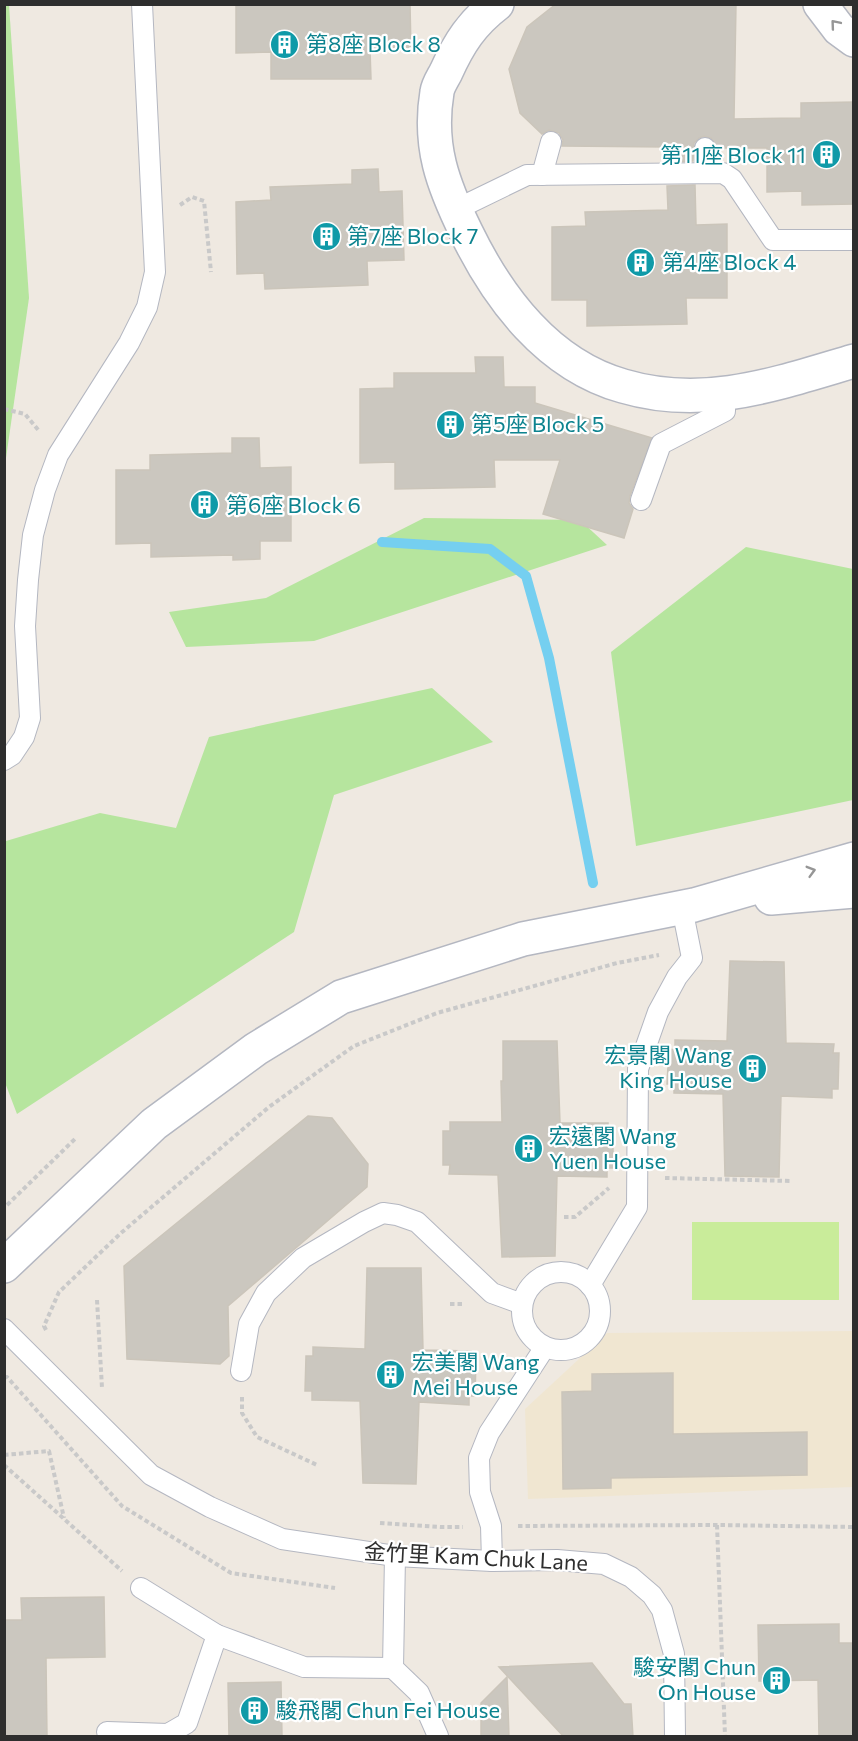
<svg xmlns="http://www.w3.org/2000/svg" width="858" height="1741" font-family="Commissioner,'Noto Sans TC',sans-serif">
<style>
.education{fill:#f0e6d1}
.green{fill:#b6e59e}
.pitch{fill:#c9ec9a}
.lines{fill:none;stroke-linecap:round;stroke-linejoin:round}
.stream{stroke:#75cff0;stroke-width:10}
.building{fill:#cbc7bf;stroke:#cbc5ba;stroke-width:1.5}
.lane-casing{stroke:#b4b7c1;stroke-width:22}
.street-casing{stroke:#b4b7c1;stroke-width:36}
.secondary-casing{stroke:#b4b7c1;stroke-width:36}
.path{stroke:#c9c9c9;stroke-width:4;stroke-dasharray:4.5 3;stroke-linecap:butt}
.lane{stroke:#fff;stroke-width:20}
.street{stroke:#fff;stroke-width:33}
.secondary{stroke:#fff;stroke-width:33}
.oneway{stroke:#969696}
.labels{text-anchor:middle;stroke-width:4.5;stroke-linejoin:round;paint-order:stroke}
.culture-label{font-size:22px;fill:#0d838f;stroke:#fff;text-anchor:start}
.street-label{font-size:22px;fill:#2e2e2e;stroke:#fff}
</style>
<rect width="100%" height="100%" fill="#efe9e1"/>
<polygon class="education" points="853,1331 853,1487 528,1499 525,1409 607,1333"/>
<g class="green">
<polygon points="9,5 29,298 5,465 4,5"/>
<polygon points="424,518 580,520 607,545 314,641 186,647 169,612 266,598"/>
<polygon points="746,547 853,569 853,800 636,846 611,652"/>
<polygon points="432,688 493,742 334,795 294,932 17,1114 4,1080 5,809 6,841 100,813 176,828 209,737"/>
</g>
<rect class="pitch" x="692" y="1222" width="147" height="78"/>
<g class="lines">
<polyline class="stream" points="382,542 490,549 526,576 549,658 593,883"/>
</g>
<g class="building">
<polygon points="236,4 410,4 411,50 370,50 371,79 271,79 271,52 236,53"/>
<polygon points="556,4 736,4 734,119 801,118 801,103 854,102 854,204 802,205 802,191 767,192 767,148 717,148 711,138 704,136 699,138 694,143 693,161 667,162 667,147 562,146 563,140 559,133 549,130 542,134 520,113 509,69 527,27"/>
<polygon points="378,169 379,192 402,191 404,260 367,261 368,285 265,289 264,273 237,274 236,202 271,200 270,187 352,184 352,170"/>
<polygon points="695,185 696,225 727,224 727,298 686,298 687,324 587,326 587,300 552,300 552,227 586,226 585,212 668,210 667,186"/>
<polygon points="475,357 503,357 504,387 535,387 535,403 652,438 630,496 629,503 633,509 624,538 543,514 560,460 494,460 495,487 395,489 395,462 360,463 360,389 394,388 394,373 476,373"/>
<polygon points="232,438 259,438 260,468 291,467 291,541 260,541 260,559 233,560 233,555 151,557 151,543 116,544 116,470 150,470 150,455 232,453"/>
<polygon points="730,961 784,962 786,1043 834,1044 833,1053 839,1053 838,1089 832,1089 832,1098 781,1096 779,1177 725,1176 723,1094 674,1093 674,1084 667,1084 669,1049 675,1050 675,1040 727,1041"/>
<polygon points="503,1041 557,1041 560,1123 608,1123 608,1132 613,1132 613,1168 607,1168 607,1177 557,1176 555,1256 502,1257 498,1175 449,1174 450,1165 443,1165 443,1131 450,1131 450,1122 502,1122 501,1081 503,1081"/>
<polygon points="308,1116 332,1118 368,1164 367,1187 228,1306 229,1356 220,1364 127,1359 124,1266"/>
<polygon points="367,1268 421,1268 423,1350 471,1351 471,1360 476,1360 475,1396 469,1396 469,1405 419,1402 416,1484 363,1483 360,1401 312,1400 312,1391 305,1391 306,1356 313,1356 313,1347 365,1349"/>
<polygon points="673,1373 673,1434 807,1432 807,1475 611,1478 611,1488 563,1489 562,1392 592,1391 592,1374"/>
<polygon points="104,1597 105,1657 46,1658 47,1737 4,1737 4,1620 22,1620 21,1598"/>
<polygon points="839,1624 839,1643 854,1643 854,1737 819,1737 818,1680 759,1681 758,1625"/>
<polygon points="592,1663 624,1704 631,1704 633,1737 564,1737 499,1667"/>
<polygon points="507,1677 509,1737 481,1737 481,1703"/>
<polygon points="281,1682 282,1737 229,1737 228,1683"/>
</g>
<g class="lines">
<defs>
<g id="lane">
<polyline points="705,148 705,173"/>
<polyline points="542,175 551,142"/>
<polyline points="455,210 527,175 723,173 732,179 773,240 854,240"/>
<polyline points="641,500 661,444 725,411 725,395"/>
<polyline points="4,760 12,755 24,737 30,718 25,626 28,580 33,535 45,490 58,455 129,343 147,307 155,272 142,4"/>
<circle cx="561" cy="1311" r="39"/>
<polyline points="590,1285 637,1207 638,1069 658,1012 677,977 692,958 682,908"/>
<polyline points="4,1329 151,1475 210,1507 282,1539 395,1556 492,1561 557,1560 604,1564 631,1577 652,1595 662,1610 674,1654 675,1736"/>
<polyline points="241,1371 249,1324 266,1293 303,1258 364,1222 383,1213 397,1215 417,1222 492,1293 522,1304"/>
<polyline points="395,1556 393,1668 419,1693 438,1736"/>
<polyline points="492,1561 491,1526 480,1492 479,1458 489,1433 545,1347"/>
<polyline points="141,1588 217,1635 304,1667 393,1668"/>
<polyline points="107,1732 168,1734 187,1723 217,1635"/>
</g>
<g id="street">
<path d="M497 4C472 23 459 43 446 72 443 78 438 85 437 92 428 146 443 185 466 232 498 298 548 365 623 386 704 410 776 384 854 361"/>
<polyline points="820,4 839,29 854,40"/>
</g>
<g id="secondary">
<polyline points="771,898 854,891"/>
<polyline points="4,1266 154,1124 256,1049 341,997 523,939 694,905 854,859"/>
</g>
</defs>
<use href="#lane" class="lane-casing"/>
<use href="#street" class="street-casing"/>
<use href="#secondary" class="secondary-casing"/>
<g class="path">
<polyline points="180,205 192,197 204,201 211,272"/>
<polyline points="4,409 25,414 40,432"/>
<polyline points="665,1178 792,1181"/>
<polyline points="7,1205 76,1138"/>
<polyline points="564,1217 575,1217 609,1188"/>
<polyline points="97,1300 102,1388"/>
<polyline points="450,1304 462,1304"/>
<polyline points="46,1330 44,1326 59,1292 121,1233 269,1107 354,1046 437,1013 617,963 659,955"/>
<polyline points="4,1377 7,1377 122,1506 231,1573 335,1588"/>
<polyline points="242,1397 242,1413 257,1437 317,1465"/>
<polyline points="4,1455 49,1451 64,1518"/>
<polyline points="4,1465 122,1571"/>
<polyline points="380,1523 441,1527 463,1527"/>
<polyline points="717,1525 725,1736"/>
<polyline points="518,1526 717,1525 854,1527"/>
</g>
<use href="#lane" class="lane"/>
<use href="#street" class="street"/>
<use href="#secondary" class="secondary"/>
</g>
<defs><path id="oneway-chevron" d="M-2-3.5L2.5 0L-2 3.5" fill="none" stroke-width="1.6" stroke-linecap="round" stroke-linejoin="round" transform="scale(1.5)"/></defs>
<g class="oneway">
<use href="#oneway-chevron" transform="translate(835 24) rotate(-130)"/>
<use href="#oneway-chevron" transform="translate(811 871) rotate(-16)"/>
</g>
<defs>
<symbol id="building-disc" viewBox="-11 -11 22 22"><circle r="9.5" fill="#0f9aa8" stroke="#fff"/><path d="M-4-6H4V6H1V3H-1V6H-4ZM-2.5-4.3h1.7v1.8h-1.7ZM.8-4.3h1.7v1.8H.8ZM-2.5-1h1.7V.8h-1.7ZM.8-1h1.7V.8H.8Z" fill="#fff"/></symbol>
</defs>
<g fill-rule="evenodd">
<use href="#building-disc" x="268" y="28" width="33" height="33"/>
<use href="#building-disc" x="810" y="138" width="33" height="33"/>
<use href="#building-disc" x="310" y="220" width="33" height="33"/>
<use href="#building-disc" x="624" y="246" width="33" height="33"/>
<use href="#building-disc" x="434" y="408" width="33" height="33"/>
<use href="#building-disc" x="188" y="488" width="33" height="33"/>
<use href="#building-disc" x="736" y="1052" width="33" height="33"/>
<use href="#building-disc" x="512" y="1132" width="33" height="33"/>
<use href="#building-disc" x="374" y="1358" width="33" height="33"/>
<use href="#building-disc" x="760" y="1664" width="33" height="33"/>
<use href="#building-disc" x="238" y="1694" width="33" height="33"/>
</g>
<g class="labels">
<g class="culture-label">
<text x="306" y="52">第8座 Block 8</text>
<text x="806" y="163" text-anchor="end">第11座 Block 11</text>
<text x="347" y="244">第7座 Block 7</text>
<text x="662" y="270">第4座 Block 4</text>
<text x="471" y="432">第5座 Block 5</text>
<text x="226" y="513">第6座 Block 6</text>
<text x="732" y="1063" text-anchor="end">宏景閣 Wang<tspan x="732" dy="25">King House</tspan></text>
<text x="549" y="1144">宏遠閣 Wang<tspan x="549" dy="25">Yuen House</tspan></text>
<text x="412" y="1370">宏美閣 Wang<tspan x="412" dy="25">Mei House</tspan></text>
<text x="756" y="1675" text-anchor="end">駿安閣 Chun<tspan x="756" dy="25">On House</tspan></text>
<text x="276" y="1718">駿飛閣 Chun Fei House</text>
</g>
<g class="street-label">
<text transform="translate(476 1557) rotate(3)" y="8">金竹里 Kam Chuk Lane</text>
</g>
</g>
<rect width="858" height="1741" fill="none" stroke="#2e2e2e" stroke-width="12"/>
</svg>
